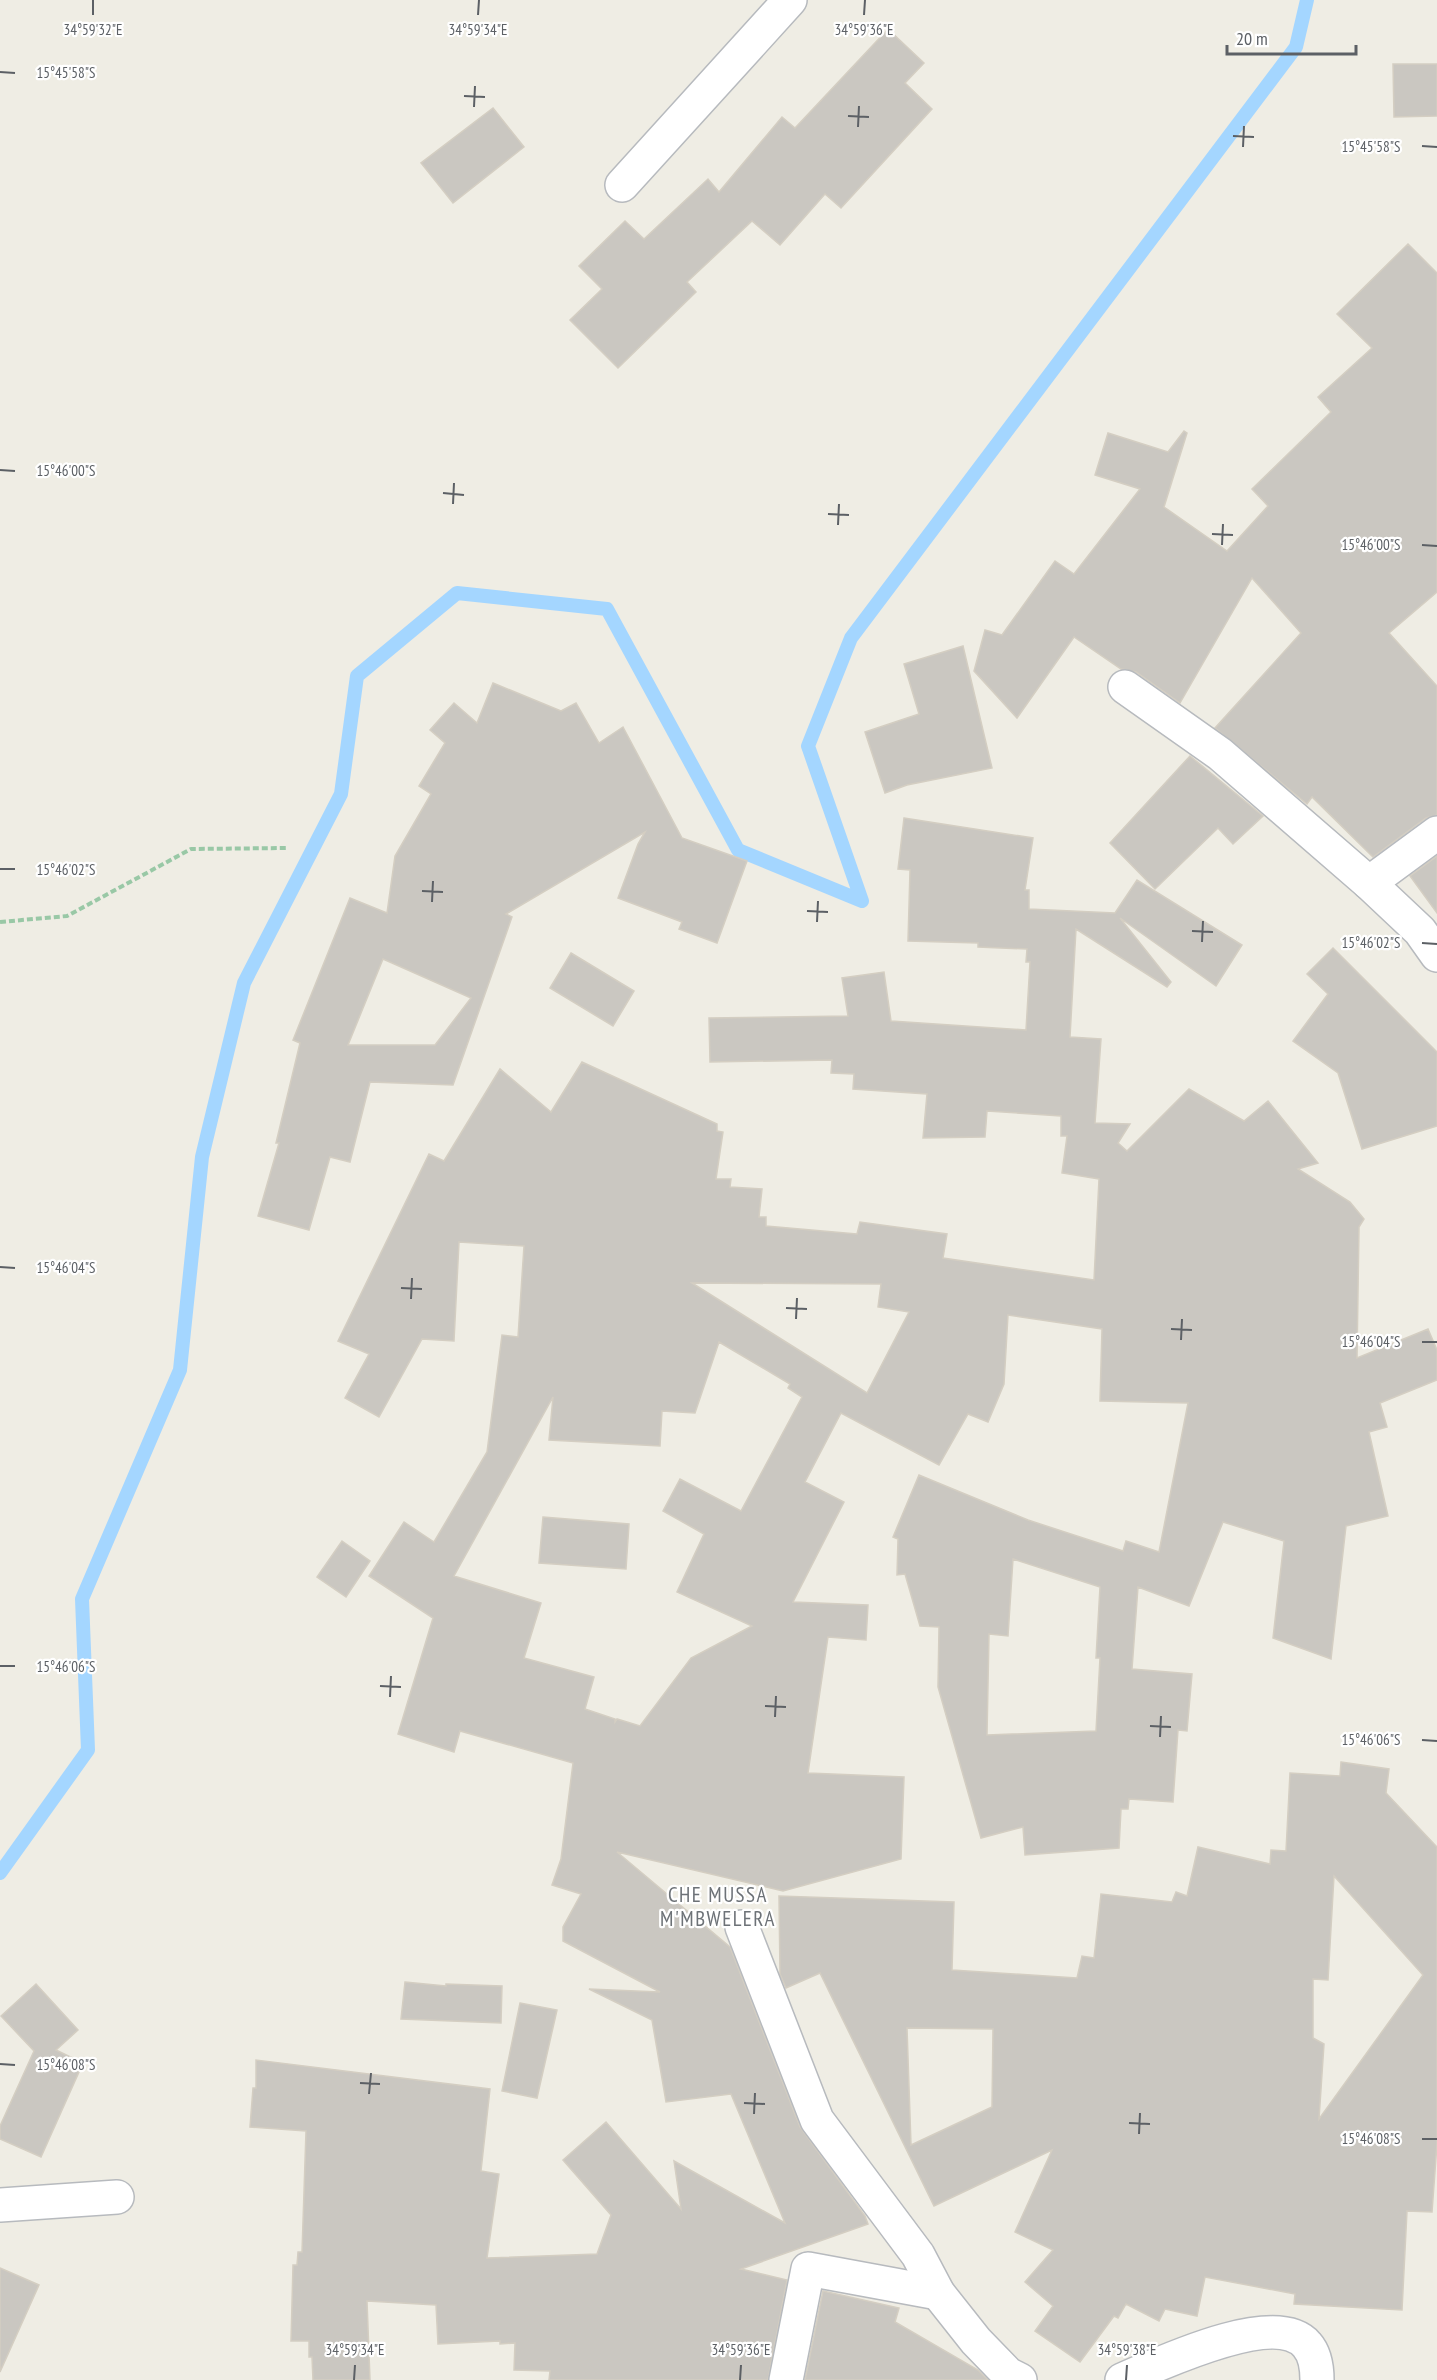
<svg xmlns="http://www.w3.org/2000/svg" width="1437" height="2380" font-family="'PT Sans Narrow',sans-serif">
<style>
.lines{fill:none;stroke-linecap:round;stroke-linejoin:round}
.stream{stroke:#a4d6ff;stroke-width:14}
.building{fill:#cac7c1;stroke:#d4cec2;stroke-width:1.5;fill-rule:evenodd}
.street-casing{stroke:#b7babe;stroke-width:36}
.path{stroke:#99c8a6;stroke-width:4;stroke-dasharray:6 3;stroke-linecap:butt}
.street{stroke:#fff;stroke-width:33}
.ticks{fill:none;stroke:#5c6065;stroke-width:2}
.labels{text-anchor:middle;stroke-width:4.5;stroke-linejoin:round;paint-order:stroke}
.quarter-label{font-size:21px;letter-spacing:1.5px;fill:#6d7277;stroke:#fff}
.ticks-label{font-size:15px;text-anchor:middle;fill:#5c6065;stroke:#fff;stroke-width:4.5;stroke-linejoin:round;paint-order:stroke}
</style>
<rect width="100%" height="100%" fill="#efede4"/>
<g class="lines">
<polyline class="stream" points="0,1873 88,1750 82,1599 180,1370 202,1157 244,983 341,794 357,676 457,593 607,609 738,850 862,901 808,746 851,638 1296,47 1307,0"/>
</g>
<g class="building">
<polygon points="888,29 924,63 905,83 932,109 841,208 825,194 780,245 752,221 687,282 696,292 618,368 570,320 602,289 579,266 625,221 644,239 708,179 719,192 782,117 795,128"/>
<polygon points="1393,64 1437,64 1437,116 1394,117"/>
<polygon points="493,108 524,147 453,203 421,163"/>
<polygon points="1408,244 1437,273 1437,592 1389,633 1437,686 1437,815 1426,818 1373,857 1312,797 1307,804 1215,728 1301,633 1252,578 1180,703 1136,672 1121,669 1074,637 1017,718 974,671 985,630 1002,635 1055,561 1074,574 1140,489 1095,475 1108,433 1168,452 1184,431 1187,433 1164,507 1227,551 1268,506 1252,489 1331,412 1318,397 1372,348 1337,314"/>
<polygon points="963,646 992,768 907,785 885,793 865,732 919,714 904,664"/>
<path d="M493 683 561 711 576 703 599 743 623 727 682 838 747 861 717 943 679 929 682 922 618 898 638 844 645 832 506 914 512 917 453 1085 370 1082 350 1162 330 1157 309 1230 258 1216 279 1143H276L300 1043 293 1040 350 898 387 913 395 856 431 794 419 786 445 743 430 730 454 703 477 723ZM383 959 471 998 435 1045H348Z"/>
<polygon points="1190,756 1263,816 1233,844 1218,828 1155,889 1110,843"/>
<path d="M904 818 1033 838 1025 890H1029V909L1115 913 1137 880 1242 945 1216 986 1120 918 1171 982 1167 987 1076 929 1070 1037 1101 1039 1095 1123 1130 1124 1118 1143 1127 1151 1189 1089 1244 1121 1268 1101 1318 1163 1298 1169 1350 1202 1364 1219 1359 1227 1357 1358 1428 1329 1437 1350V1380L1380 1403 1387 1427 1369 1432 1388 1516 1346 1526 1331 1659 1273 1638 1284 1541 1223 1522 1189 1606 1138 1587 1132 1669 1192 1674 1187 1731 1178 1730 1173 1802 1129 1799 1128 1809H1121L1119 1848 1025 1855 1023 1827 981 1838 938 1687 939 1627 920 1626 905 1574 897 1575 898 1539 893 1537 919 1475 1028 1520 1123 1551 1126 1541 1159 1552 1188 1403 1100 1401 1102 1329 1008 1315 1004 1384 988 1422 968 1414 939 1465 841 1413 805 1482 844 1502 793 1602 868 1605 866 1640 828 1637 808 1773 904 1777 901 1859 783 1891 617 1852 730 1947 800 2127 865 2216 868 2224 741 2269 787 2280 768 2380H549L550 2371 514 2370 515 2343 500 2344V2341L438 2344 436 2305 367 2301 370 2380H313L312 2357H309V2341H291L293 2265H297L298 2252H302L306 2131 250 2127 253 2088H256V2060L490 2089 481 2171 499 2174 487 2258 597 2254 611 2215 563 2160 606 2122 681 2209 674 2161 785 2223 731 2094 666 2102 652 2020 589 1989 660 1992 563 1941V1927L581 1894 552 1885 561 1859 573 1763 460 1731 454 1752 398 1734 433 1618 369 1576 404 1522 434 1542 487 1452 502 1335 518 1337 524 1246 459 1242 454 1341 422 1339 379 1417 345 1398 369 1354 338 1341 429 1154 444 1161 500 1069 551 1112 582 1062 717 1124V1131L723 1132 716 1179H731L730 1187 762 1189 759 1217H766V1226L857 1234 860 1222 947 1234 943 1258 1094 1280 1099 1179 1062 1173 1067 1136H1061V1116L987 1111 985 1137 923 1138 927 1094 853 1089 854 1074 831 1073 832 1060 710 1062 709 1018 848 1016 842 978 884 972 891 1021 1026 1030 1030 962H1026L1027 949 978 947V943L908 941 910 870 898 869ZM692 1283 881 1284 878 1307 909 1312 867 1393ZM719 1342 790 1384 788 1388 802 1397 741 1511 680 1479 663 1511 704 1534 677 1592 752 1626 691 1658 640 1726 617 1719 615 1722V1719L585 1709 594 1677 524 1658 541 1603 454 1576 553 1397 549 1440 660 1446 662 1411 695 1413ZM1013 1559 1100 1587 1096 1658H1100L1096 1731 987 1735 989 1634 1008 1636Z"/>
<polygon points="1437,856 1437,913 1410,876"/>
<polygon points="1333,948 1437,1052 1437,1126 1362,1149 1338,1073 1293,1041 1328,994 1307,974"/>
<polygon points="571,953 634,991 613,1026 550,988"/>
<polygon points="543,1517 629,1524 626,1569 539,1563"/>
<polygon points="342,1541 370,1561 346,1597 317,1577"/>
<path d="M1341 1762 1389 1769 1386 1793 1437 1847V2144L1432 2212 1407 2211 1402 2310 1294 2304 1295 2294 1205 2277 1197 2316 1165 2309 1159 2321 1126 2304 1118 2318 1114 2316 1080 2362 1035 2331 1053 2306 1025 2282 1053 2250 1015 2232 1052 2150 934 2206 820 1973 786 1988 780 1974 779 1896 954 1902 952 1970 1077 1978 1082 1956 1094 1958 1101 1894 1172 1902 1176 1892 1187 1896 1198 1847 1270 1864 1271 1850 1286 1851 1290 1773 1340 1776ZM1334 1876 1423 1975 1319 2119 1324 2044 1313 2038V1979L1328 1980ZM907 2028 993 2029 992 2107 911 2145Z"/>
<polygon points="405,1982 446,1986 446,1984 502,1986 501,2023 401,2019"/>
<polygon points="36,1984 78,2030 56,2050 83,2063 41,2157 0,2139 0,2126 34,2051 1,2016"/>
<polygon points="520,2003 557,2010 537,2098 502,2091"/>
<polygon points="0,2268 39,2285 0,2372"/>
<polygon points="823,2291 899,2308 895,2322 978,2370 988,2380 805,2380"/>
</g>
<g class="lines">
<defs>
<g id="street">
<polyline points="622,185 790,0"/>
<polyline points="1125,687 1220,754 1369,883 1420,931 1437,955"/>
<polyline points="1369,883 1437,833"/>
<polyline points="742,1927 817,2120 918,2255 938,2293 976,2341 1008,2374 1020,2380"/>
<polyline points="0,2205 117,2197"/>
<polyline points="786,2380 808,2269 938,2293"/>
<path d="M1122 2380C1157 2365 1276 2308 1307 2345 1315 2354 1317 2368 1317 2380"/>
</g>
</defs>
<use href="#street" class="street-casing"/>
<polyline class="path" points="0,922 67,916 191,849 286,848"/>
<use href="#street" class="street"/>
</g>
<path class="ticks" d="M93 15V0M478 15 479 0M864 15 865 0M0 72 15 73M464 96 485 97M474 107 475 86M848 116 869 117M858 127 859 106M1233 136 1254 137M1422 146 1437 147M1243 147 1244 126M0 470 15 471M443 493 464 495M453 504 454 483M828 514 849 515M838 525 839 504M1212 534 1233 535M1222 545 1223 524M1422 545 1437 546M0 869H15M422 891 443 892M432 902 433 881M807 911 828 912M817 922 818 901M1192 931 1213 932M1202 942 1203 921M1422 943 1437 944M0 1267 15 1268M401 1288 422 1289M411 1299 412 1278M786 1308 807 1309M796 1319 797 1298M1171 1329 1192 1330M1181 1340 1182 1319M1422 1342H1437M0 1666H15M380 1686 401 1687M390 1697 391 1676M765 1706 786 1707M775 1717 776 1696M1150 1726 1171 1727M1160 1737 1161 1716M1422 1740 1437 1741M0 2064 15 2065M360 2083 380 2084M369 2094 371 2073M744 2103 765 2104M754 2114 755 2093M1129 2123 1150 2124M1139 2134 1140 2113M1422 2139H1437M354 2380 355 2365M740 2380 741 2365M1126 2380 1127 2365"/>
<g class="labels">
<g class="quarter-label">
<text x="718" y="1902">CHE MUSSA<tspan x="718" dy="24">M'MBWELERA</tspan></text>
</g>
</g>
<g class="ticks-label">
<text x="93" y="35">34°59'32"E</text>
<text x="478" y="35">34°59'34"E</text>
<text x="864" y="35">34°59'36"E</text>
<text x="66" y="78">15°45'58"S</text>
<text x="1371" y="152">15°45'58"S</text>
<text x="66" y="476">15°46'00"S</text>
<text x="1371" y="550">15°46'00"S</text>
<text x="66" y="875">15°46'02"S</text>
<text x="1371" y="948">15°46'02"S</text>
<text x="66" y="1273">15°46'04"S</text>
<text x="1371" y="1347">15°46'04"S</text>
<text x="66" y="1672">15°46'06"S</text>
<text x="1371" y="1745">15°46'06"S</text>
<text x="66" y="2070">15°46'08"S</text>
<text x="1371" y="2144">15°46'08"S</text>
<text x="355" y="2355">34°59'34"E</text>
<text x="741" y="2355">34°59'36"E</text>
<text x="1127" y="2355">34°59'38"E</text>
</g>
<path d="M1227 45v9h129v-9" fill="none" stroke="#5c6065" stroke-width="3"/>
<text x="1236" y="45" font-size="18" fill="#5c6065" stroke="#ffffff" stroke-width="4.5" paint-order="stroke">20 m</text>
</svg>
